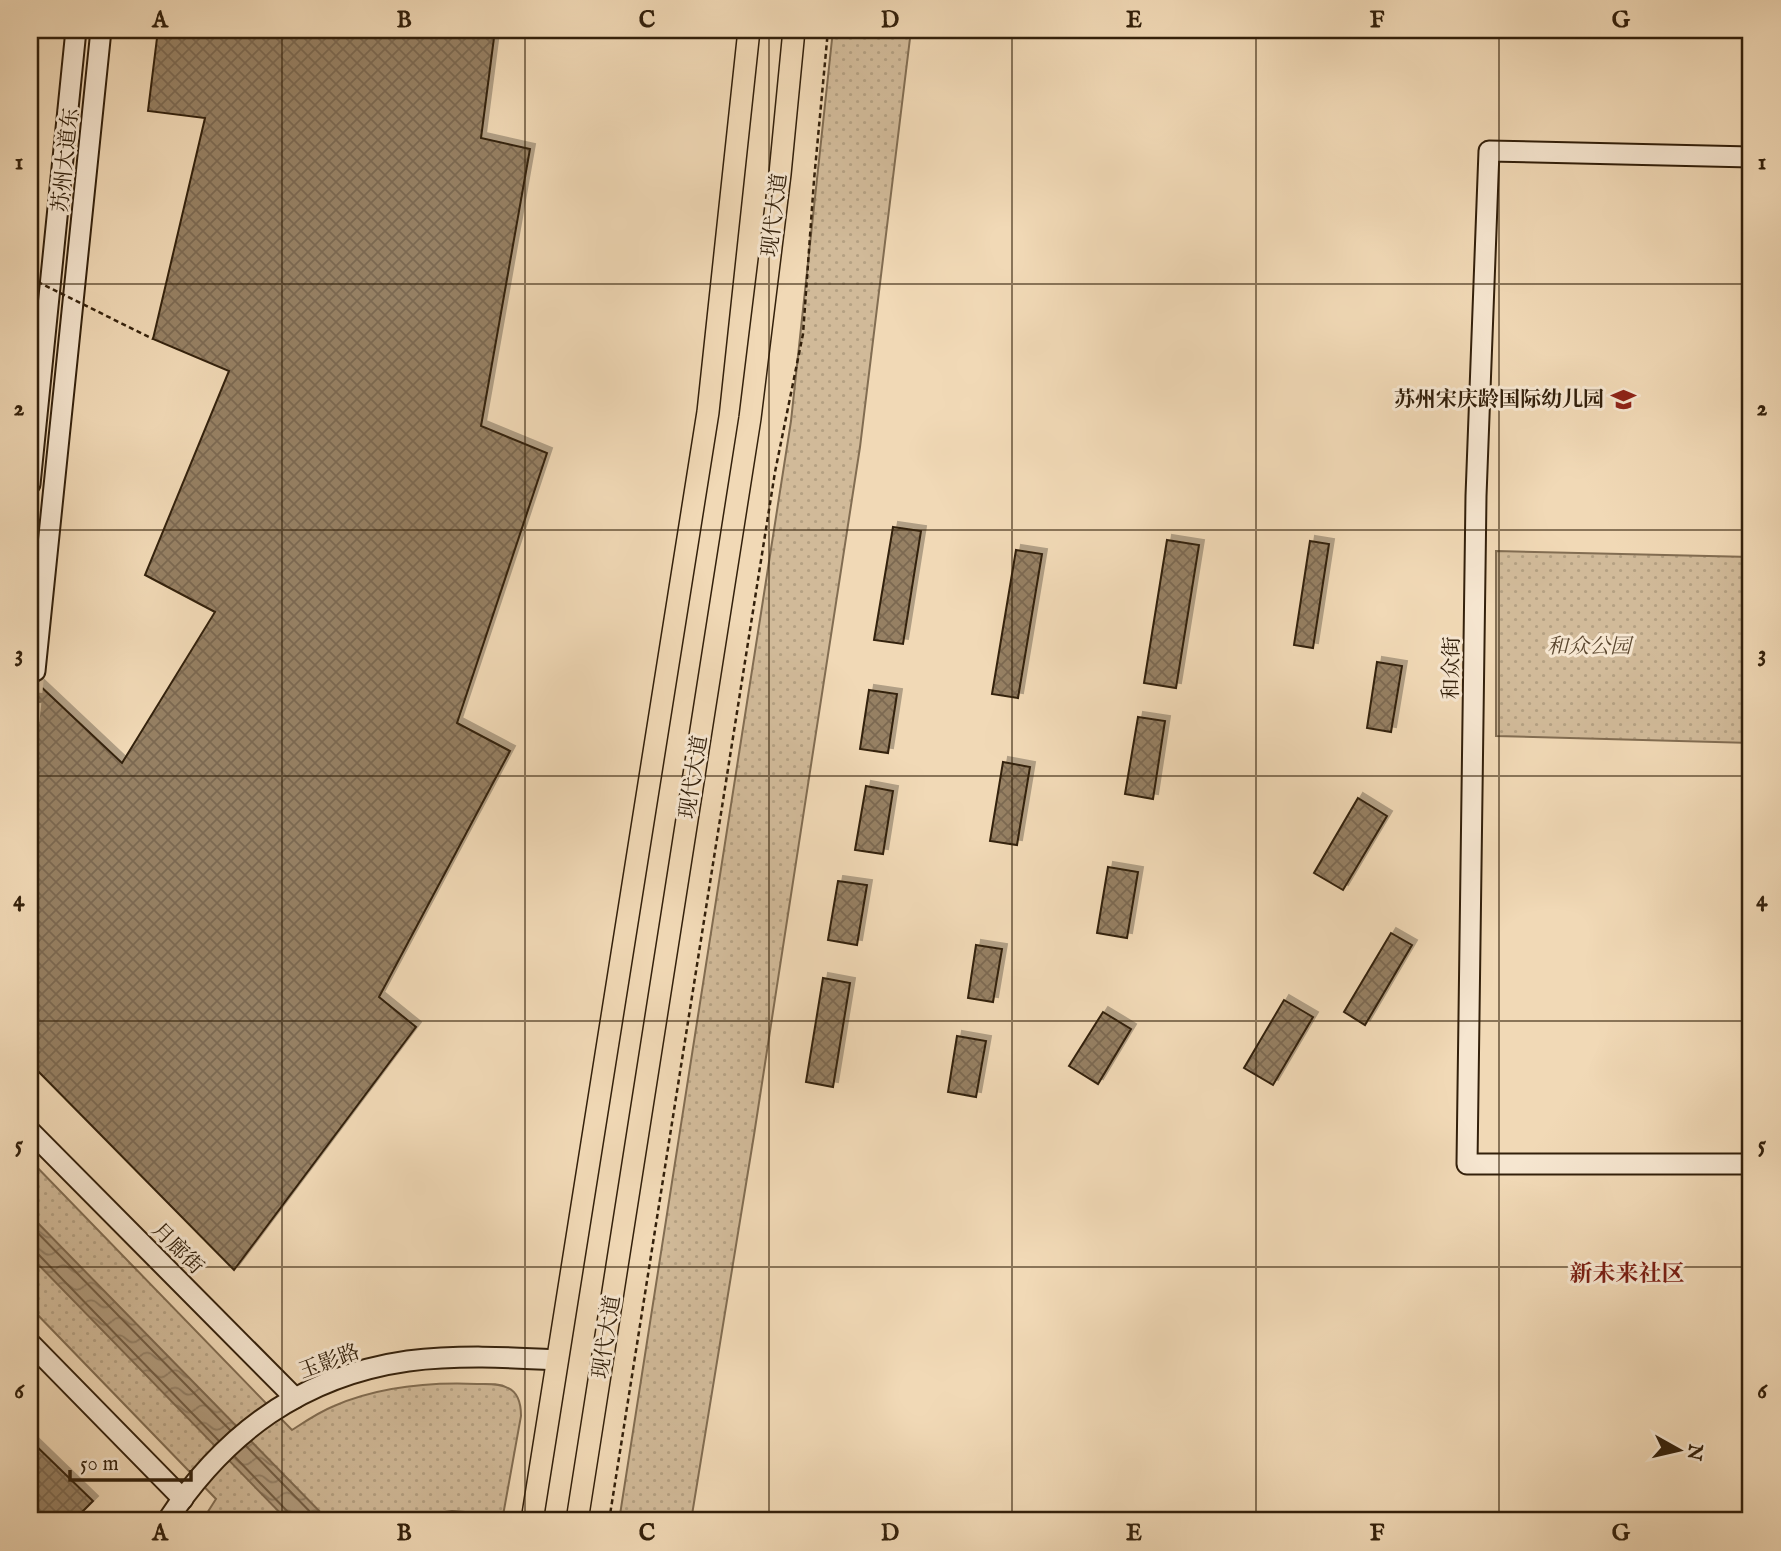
<svg xmlns="http://www.w3.org/2000/svg" width="1781" height="1551" font-family="'IM FELL English','Noto Serif SC',serif">
<style>
.park{fill:url(#park-dots);stroke:#826d52;stroke-width:2}
.water{fill:url(#water-waves);stroke:#7e694f;stroke-width:2}
.lines{fill:none;stroke-linecap:round;stroke-linejoin:round}
.shore{stroke:#725d44;stroke-width:2}
.building{fill:url(#building-cross-hatch);stroke:#33200b;stroke-width:2;filter:url(#shadow)}
.secondary-tunnel{stroke:#cbb494;stroke-width:19;stroke-dasharray:19 10;stroke-linecap:butt}
.secondary-casing{stroke:#33200b;stroke-width:23}
.primary-casing{stroke:#33200b;stroke-width:24}
.path{stroke:#33200b;stroke-width:2.5;stroke-dasharray:5 3.5;stroke-linecap:butt}
.secondary{stroke:#f6e6d0;stroke-width:19}
.primary{stroke:#f1d9b6;stroke-width:21}
.path-bridge{stroke:#33200b;stroke-width:2.5;stroke-dasharray:5 3.5;stroke-linecap:butt}
.grid{fill:none;stroke:#33200b;stroke-width:2;stroke-opacity:0.55}
.labels{text-anchor:middle;stroke-width:6;stroke-linejoin:round;paint-order:stroke}
.street-label{font-size:21px;fill:#33200b;stroke:#f6e6d0}
.poi-label{font-size:21px;font-weight:bold;fill:#33200b;stroke:#f6e6d0;text-anchor:end}
.park-label{font-size:21px;font-style:italic;fill:#5a462e;stroke:#f6e6d0}
.neighbourhood-label{font-size:23px;font-weight:bold;fill:#7a1f14;stroke:#f6e6d0}
.neatline{fill:none;stroke:#33200b;stroke-width:2.5}
.grid-label{font-size:23px;text-anchor:middle;font-weight:bold;fill:#33200b}
</style>
<defs>
<pattern id="park-dots" width="8" height="8" patternUnits="userSpaceOnUse" patternTransform="scale(1.75)"><rect width="8" height="8" fill="#d1ba99"/><path d="M2 2h.1M6 6h.1" fill="none" stroke="#b4a082" stroke-width="1.8" stroke-linecap="round"/></pattern>
<pattern id="water-waves" width="16" height="10" patternUnits="userSpaceOnUse" patternTransform="scale(1.75)"><rect width="16" height="10" fill="#b09a7c"/><path d="M0 5q4-4 8 0t8 0" fill="none" stroke="#907d64"/></pattern>
<pattern id="building-cross-hatch" width="8" height="8" patternUnits="userSpaceOnUse" patternTransform="scale(1.75)"><rect width="8" height="8" fill="#968064"/><path d="M0 0l8 8M0 8l8-8" fill="none" stroke="#7b6851"/></pattern>
<filter id="shadow"><feDropShadow dx="5" dy="-5" stdDeviation="0" flood-color="#0004"/></filter>
</defs>
<rect width="100%" height="100%" fill="#f1d9b6"/>
<filter id="stains"><feTurbulence type="fractalNoise" baseFrequency=".00286" numOctaves="4"/><feColorMatrix values="0 0 0 0 .2 0 0 0 0 .09 0 0 0 0 .02 0 0 0 .5 -.17"/></filter>
<radialGradient id="worn" r=".72"><stop offset=".6" stop-color="#630" stop-opacity="0"/><stop offset="1" stop-color="#630" stop-opacity=".3"/></radialGradient>
<g class="park">
<polygon points="833,30 911,30 860,447 754,1135 691,1521 619,1521 791,421"/>
<polygon points="1496,551 1751,557 1751,743 1496,736"/>
<path d="M30 1160 292 1430C306 1421 319 1412 334 1406 378 1387 429 1382 477 1384 487 1384 499 1383 508 1388 519 1393 521 1405 521 1416L502 1521H202L216 1499 30 1307Z"/>
</g>
<g class="water">
<polygon points="30,1215 329,1521 288,1521 30,1256"/>
<polygon points="452,1511 477,1513 476,1521 403,1521 429,1514"/>
</g>
<g class="lines">
<g class="shore">
<polyline points="30,1225 230,1430"/>
<polyline points="30,1252 38,1254 219,1441"/>
<polyline points="246,1446 319,1521"/>
<polyline points="235,1457 290,1514 293,1521"/>
</g>
</g>
<g class="building">
<polygon points="158,30 495,30 481,138 530,149 481,426 547,453 457,723 510,751 379,997 416,1027 234,1270 30,1063 30,682 37,683 122,763 215,612 145,575 229,371 153,339 205,118 148,111"/>
<polygon points="893,527 921,531 903,644 874,640"/>
<polygon points="1167,540 1199,545 1176,688 1144,683"/>
<polygon points="1310,541 1329,544 1313,648 1294,645"/>
<polygon points="1016,550 1042,554 1018,698 992,694"/>
<polygon points="1377,662 1402,666 1391,732 1367,728"/>
<polygon points="869,690 897,694 888,753 860,749"/>
<polygon points="1138,717 1165,721 1153,799 1125,794"/>
<polygon points="1003,762 1030,767 1017,845 990,841"/>
<polygon points="866,786 893,791 883,854 855,850"/>
<polygon points="1358,798 1387,816 1343,890 1314,873"/>
<polygon points="1108,867 1138,872 1127,938 1097,933"/>
<polygon points="838,881 867,885 857,945 828,940"/>
<polygon points="1391,933 1412,945 1365,1025 1344,1012"/>
<polygon points="976,945 1002,949 993,1002 968,998"/>
<polygon points="823,978 850,983 833,1087 806,1082"/>
<polygon points="1284,1000 1313,1017 1273,1085 1244,1068"/>
<polygon points="1103,1012 1131,1029 1098,1084 1069,1066"/>
<polygon points="957,1036 986,1041 976,1097 948,1092"/>
<polygon points="30,1440 93,1501 73,1521 30,1521"/>
</g>
<g class="lines">
<polyline class="secondary-tunnel" points="30,721 35,671"/>
<defs>
<g id="secondary">
<polyline points="1751,157 1489,151 1476,496 1467,1164 1751,1164"/>
<polyline points="30,484 76,30"/>
<polyline points="35,671 101,30"/>
<polyline points="30,1131 295,1398"/>
<polyline points="30,1343 183,1499"/>
<path d="M167 1521C225 1433 302 1376 408 1361 457 1355 507 1357 557 1360"/>
</g>
<g id="primary">
<polyline points="532,1521 708,412 749,30"/>
<polyline points="577,1521 750,418 780,174 794,30"/>
</g>
</defs>
<use href="#secondary" class="secondary-casing"/>
<use href="#primary" class="primary-casing"/>
<g class="path">
<polyline points="30,47 39,48"/>
<polyline points="609,1521 775,472 803,334 814,180 828,30"/>
</g>
<use href="#secondary" class="secondary"/>
<use href="#primary" class="primary"/>
<polyline class="path-bridge" points="30,278 153,339"/>
</g>
<path class="grid" d="M282 30V1521M525 30V1521M769 30V1521M1012 30V1521M1256 30V1521M1499 30V1521M30 284H1751M30 530H1751M30 776H1751M30 1021H1751M30 1267H1751"/>
<defs>
<symbol id="school-bare" viewBox="-9 -9 18 18"><path d="M0-5L7-2L0 1L-7-2ZM-4 1L0 2.5L4 1V4Q0 6-4 4Z" fill="#8f2418" stroke="#f6e6d0" stroke-width="2.5" paint-order="stroke"/></symbol>
</defs>
<g fill-rule="evenodd">
<use href="#school-bare" x="1606" y="382" width="35" height="35"/>
</g>
<g class="labels">
<g class="street-label">
<text transform="translate(65 160) rotate(-84)" y="7">苏州大道东</text>
<text transform="translate(774 215) rotate(-83)" y="7">现代大道</text>
<text transform="translate(1451 668) rotate(-89)" y="7">和众街</text>
<text transform="translate(693 777) rotate(-81)" y="7">现代大道</text>
<text transform="translate(178 1248) rotate(45)" y="7">月廊街</text>
<text transform="translate(606 1337) rotate(-81)" y="7">现代大道</text>
<text transform="translate(329 1361) rotate(-20)" y="7">玉影路</text>
</g>
<g class="poi-label">
<text x="1604" y="406">苏州宋庆龄国际幼儿园</text>
</g>
<g class="park-label">
<text x="1589" y="653">和众公园</text>
</g>
<g class="neighbourhood-label">
<text x="1627" y="1281">新未来社区</text>
</g>
</g>
<rect width="1781" height="1551" fill="none" stroke="#f1d9b6" stroke-width="77"/>
<g transform="translate(1679 1450) rotate(98)" stroke="#f6e6d0" stroke-width="5" paint-order="stroke">
<path d="M0-5L12 26L0 18L-12 26Z" fill="#33200b"/>
<text y="-10" font-size="19" font-weight="bold" text-anchor="middle" fill="#33200b">N</text>
</g>
<path d="M70 1470v10h121v-10" fill="none" stroke="#33200b" stroke-width="3.5"/>
<text x="80" y="1470" font-size="21" fill="#33200b" stroke="#f6e6d0" stroke-width="5" paint-order="stroke">50 m</text>
<rect x="38" y="38" width="1704" height="1474" class="neatline"/>
<g class="grid-label">
<text x="160" y="27">A</text>
<text x="404" y="27">B</text>
<text x="647" y="27">C</text>
<text x="890" y="27">D</text>
<text x="1134" y="27">E</text>
<text x="1377" y="27">F</text>
<text x="1621" y="27">G</text>
<text x="19" y="169">1</text>
<text x="1762" y="169">1</text>
<text x="19" y="415">2</text>
<text x="1762" y="415">2</text>
<text x="19" y="661">3</text>
<text x="1762" y="661">3</text>
<text x="19" y="906">4</text>
<text x="1762" y="906">4</text>
<text x="19" y="1152">5</text>
<text x="1762" y="1152">5</text>
<text x="19" y="1398">6</text>
<text x="1762" y="1398">6</text>
<text x="160" y="1540">A</text>
<text x="404" y="1540">B</text>
<text x="647" y="1540">C</text>
<text x="890" y="1540">D</text>
<text x="1134" y="1540">E</text>
<text x="1377" y="1540">F</text>
<text x="1621" y="1540">G</text>
</g>
<rect width="100%" height="100%" filter="url(#stains)"/>
<rect width="100%" height="100%" fill="url(#worn)"/>
</svg>
